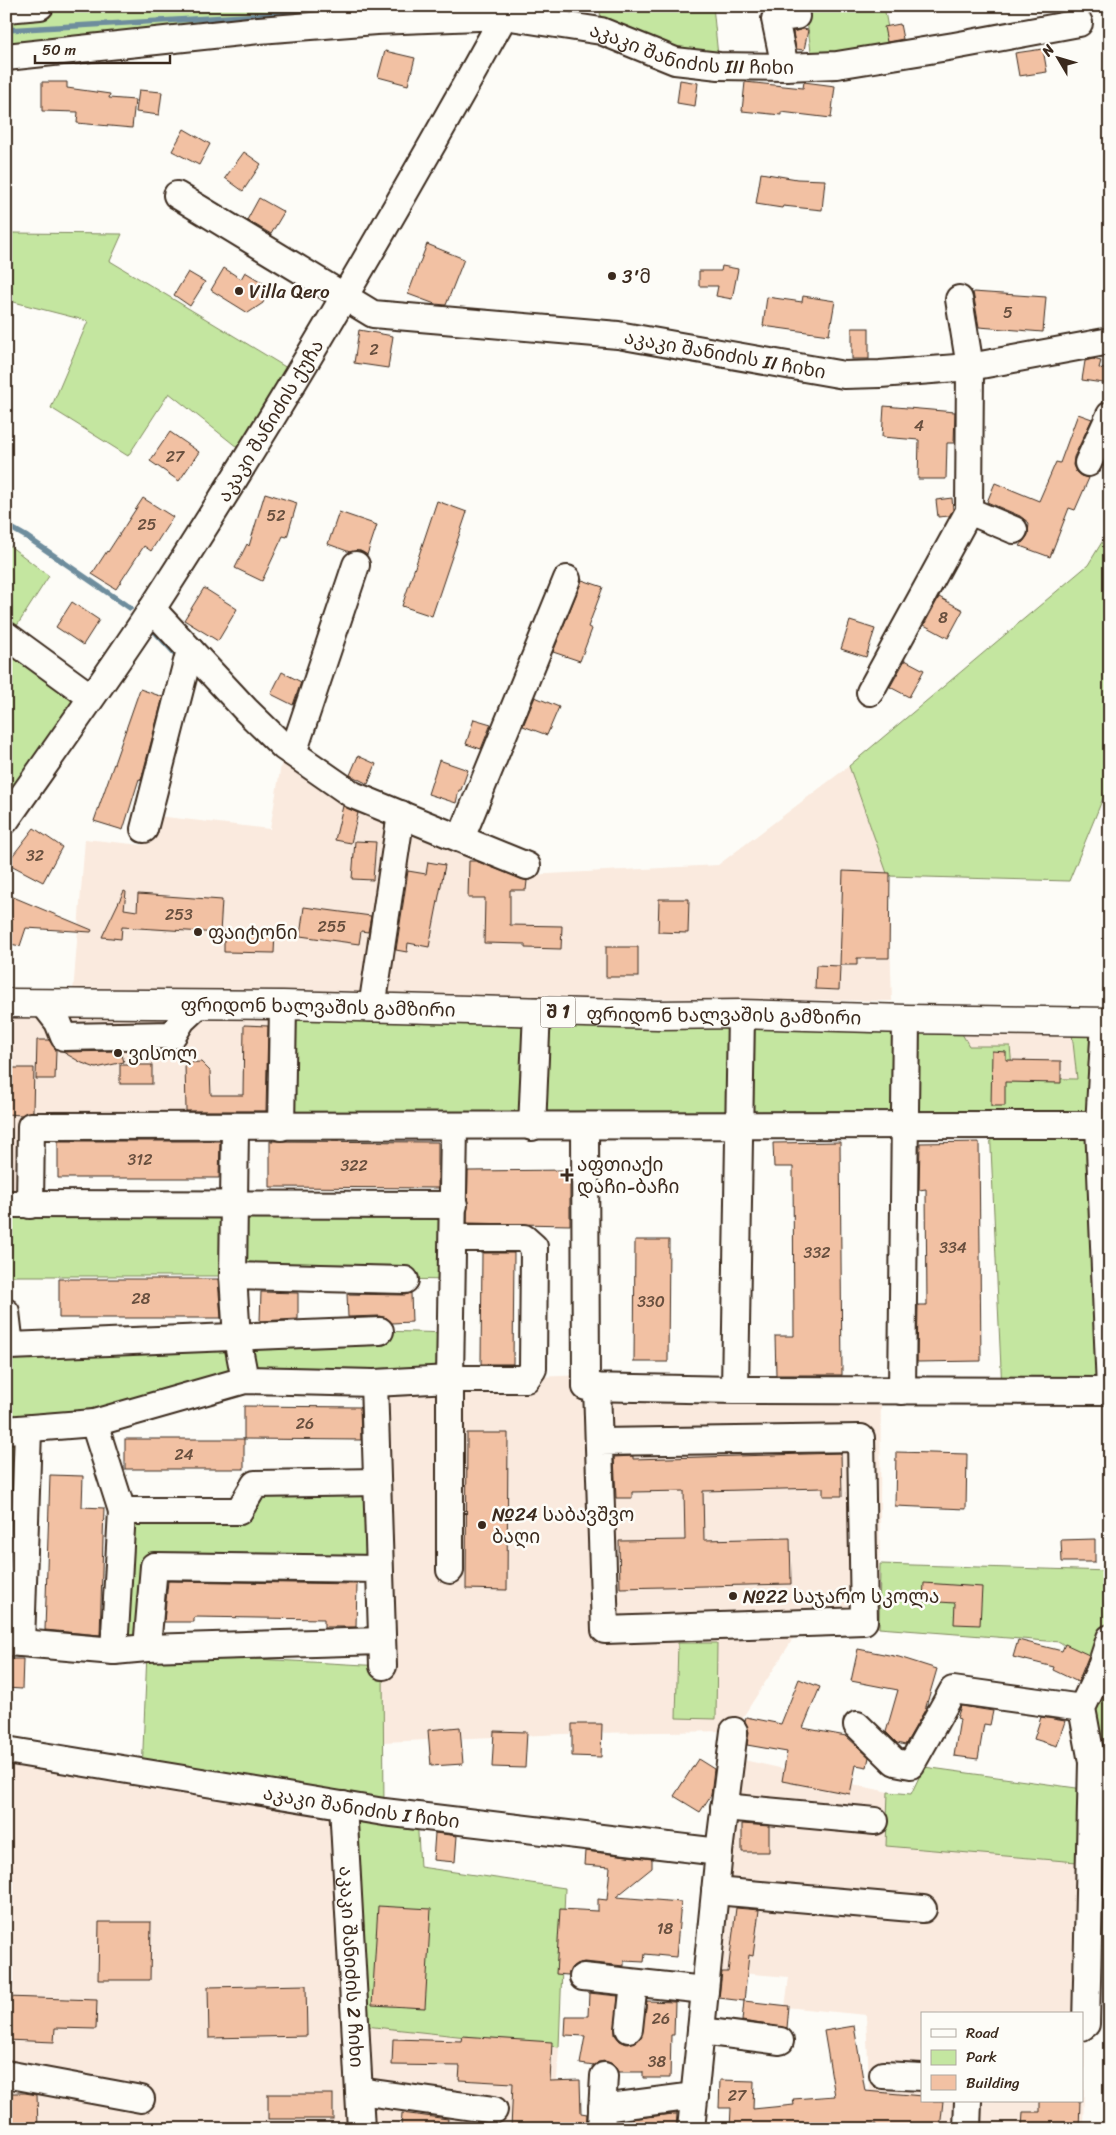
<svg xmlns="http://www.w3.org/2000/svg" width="1116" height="2135" font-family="Sriracha,'Noto Sans Georgian',sans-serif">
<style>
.built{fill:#faeade;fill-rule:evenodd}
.green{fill:#c4e6a0;stroke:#80885f}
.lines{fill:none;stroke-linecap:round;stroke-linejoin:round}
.stream{stroke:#6e8d9d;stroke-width:5.5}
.building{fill:#f2c1a3;stroke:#3b2a1e}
.minor-casing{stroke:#3b2a1e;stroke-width:30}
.major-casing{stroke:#3b2a1e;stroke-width:31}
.minor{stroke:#fdfcf7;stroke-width:26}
.major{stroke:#fdfcf7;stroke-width:28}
.poi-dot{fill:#3b2a1e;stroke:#fdfcf7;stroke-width:2}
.labels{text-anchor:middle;stroke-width:5;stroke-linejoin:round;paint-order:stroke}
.number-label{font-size:16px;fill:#69503f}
.shield{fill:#fdfcf7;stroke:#75695f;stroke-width:1}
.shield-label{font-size:18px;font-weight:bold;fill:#3b2a1e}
.street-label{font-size:19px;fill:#3b2a1e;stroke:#fdfcf7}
.poi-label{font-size:19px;fill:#3b2a1e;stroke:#fdfcf7;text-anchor:start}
</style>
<rect width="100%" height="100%" fill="#fdfcf7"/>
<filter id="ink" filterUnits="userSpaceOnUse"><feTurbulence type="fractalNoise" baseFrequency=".02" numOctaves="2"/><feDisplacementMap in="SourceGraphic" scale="10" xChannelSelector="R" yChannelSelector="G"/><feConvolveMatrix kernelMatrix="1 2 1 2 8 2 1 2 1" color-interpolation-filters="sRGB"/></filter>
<g filter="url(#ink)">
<g class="built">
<polygon points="284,747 529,875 718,865 849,766 888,876 892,1001 73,993 85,839 142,845 148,815 270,829"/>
<polygon points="6,1017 267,1017 283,1021 281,1127 31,1126 30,1205 6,1204"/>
<polygon points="962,1032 1072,1033 1078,1079 1013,1078 969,1047"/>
<polygon points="586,1375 881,1390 879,1628 798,1631 734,1731 586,1733 383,1742 383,1666 374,1383"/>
<polygon points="6,1750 343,1805 356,2025 559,2047 554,2129 6,2129"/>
<path d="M730 1757 888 1792 886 1846 1089 1863 1083 2129H871L866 2015 785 2007 789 1977 707 1970ZM922 2014H1082V2101H922Z"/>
</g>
<g class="green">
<polygon points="40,6 375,6 376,21 6,57 6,9"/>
<polygon points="600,6 713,6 719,66 601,31"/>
<polygon points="805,6 884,6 893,56 813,66"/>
<polygon points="6,231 12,233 122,234 110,261 297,374 247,455 169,393 128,456 51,408 88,321 6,300 6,267 9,260 6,259"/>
<polygon points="1110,529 1110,781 1069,881 888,876 849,766 1088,565"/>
<polygon points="6,543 49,576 9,638 91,697 6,820"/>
<polygon points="299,1020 515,1025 536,1028 556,1024 721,1028 741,1033 754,1028 961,1032 969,1046 1010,1046 1013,1078 1077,1079 1072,1033 1104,1032 1110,1391 1002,1391 990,1126 281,1127 283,1021"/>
<polygon points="6,1204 454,1205 452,1280 233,1276 6,1276"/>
<polygon points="380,1331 451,1333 450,1379 245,1380 28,1430 21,1643 6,1642 6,1357"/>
<polygon points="377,1482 379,1569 154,1566 147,1648 114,1651 122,1511 239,1511 255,1484"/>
<polygon points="880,1564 1110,1571 1110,1762 1092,1762 1082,1708 1099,1672 1060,1642 879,1628"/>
<polygon points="678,1643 717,1643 716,1719 676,1718"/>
<polygon points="147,1653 383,1666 384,1812 417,1816 420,1867 565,1888 559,2047 356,2025 342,1805 142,1773"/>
<polygon points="924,1767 1091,1790 1089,1863 886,1846 888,1792 911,1794"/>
</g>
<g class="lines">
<g class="stream">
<polyline points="1075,11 1085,9 1110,10"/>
<polyline points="6,30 414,6"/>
<polyline points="6,525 27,537 130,608"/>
<polyline points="155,632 180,659"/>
</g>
</g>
<g class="building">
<polygon points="900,24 903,39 887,42 884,27"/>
<polygon points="803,29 808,30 804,50 796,49 793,32"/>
<polygon points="1043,49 1047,72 1019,76 1015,53"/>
<polygon points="385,51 415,58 408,85 378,77"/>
<polygon points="680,80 698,83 695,106 677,103"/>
<polygon points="42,82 67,82 67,88 110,94 109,98 135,100 132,128 77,123 78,112 42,111"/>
<polygon points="745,82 803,88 804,82 835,86 831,118 781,112 781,115 742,111"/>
<polygon points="139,90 162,92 159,115 136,112"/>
<polygon points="184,129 210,144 199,165 172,151"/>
<polygon points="244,152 261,164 243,191 225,178"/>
<polygon points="761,173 797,179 825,180 822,210 783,206 782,208 756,204"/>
<polygon points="259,198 284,212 271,234 247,220"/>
<polygon points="427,244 464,259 446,305 435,304 408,294"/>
<polygon points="722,266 738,269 732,299 716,296 718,286 699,286 699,271 721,271"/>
<polygon points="224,268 241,279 245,272 265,284 266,292 263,303 248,313 211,290"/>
<polygon points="188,272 205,282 190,306 174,295"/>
<polygon points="973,292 1046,297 1043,332 979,327"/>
<polygon points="803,296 835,301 829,335 763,326 767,297 802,302"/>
<rect x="852" y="328" width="17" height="31"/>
<polygon points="359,330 393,336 388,368 354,363"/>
<polygon points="1093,359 1101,361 1099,368 1110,370 1110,384 1082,380 1085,361"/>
<polygon points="884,406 955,412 954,443 947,443 946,479 918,479 919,440 882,437"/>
<polygon points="1078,414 1092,419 1074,457 1073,465 1076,472 1081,476 1089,478 1075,510 1069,508 1050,557 1020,546 1028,535 1029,523 1020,516 987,502 995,483 1039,501 1056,462 1060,463"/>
<polygon points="170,432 199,452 179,481 150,461"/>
<polygon points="1110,452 1110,468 1103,466"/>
<polygon points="265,493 297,503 287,537 283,536 262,581 235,568 247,544 249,546"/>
<polygon points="143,498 173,517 151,551 144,546 116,589 92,574 107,551 108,552"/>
<polygon points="952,498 953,510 949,516 938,517 936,500"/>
<polygon points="437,501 467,512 432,616 402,606"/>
<polygon points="339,512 377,525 367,555 360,551 350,552 328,544"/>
<polygon points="582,580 603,587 588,627 592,629 580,661 553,652"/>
<polygon points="204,588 237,609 218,641 184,620"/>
<polygon points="939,597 963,610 948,638 924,625"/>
<polygon points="72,602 99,620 83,645 56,627"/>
<polygon points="850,621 875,629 866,657 841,649"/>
<polygon points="905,660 924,670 909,697 890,687"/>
<polygon points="282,672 301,682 293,705 271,694"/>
<polygon points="140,689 163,697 141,780 139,779 123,830 94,821"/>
<polygon points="535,697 559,707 547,735 523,726"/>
<polygon points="474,719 491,724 481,749 466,744"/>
<polygon points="358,756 376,764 368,784 350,775"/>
<polygon points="439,760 468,770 461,790 459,790 456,803 428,794"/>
<polygon points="343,806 358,813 351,843 335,840"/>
<polygon points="34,828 62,847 43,882 7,863"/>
<polygon points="355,841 376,842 373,880 352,879"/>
<polygon points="469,861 476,861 527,881 526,890 510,890 510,925 562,926 561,949 525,948 525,944 484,943 485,898 468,898"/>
<polygon points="428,862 445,865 429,947 408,943 407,952 396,950 408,871 426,874"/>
<polygon points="843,871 890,873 889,958 857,958 857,965 840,965"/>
<polygon points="124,891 126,892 124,909 137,911 138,894 222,900 220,933 122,927 121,939 102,937"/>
<polygon points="6,894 92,930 91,932 26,928 20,946 6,943"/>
<polygon points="659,899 689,899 688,933 658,932"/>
<polygon points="304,907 371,916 368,932 361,931 359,944 300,936"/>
<polygon points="224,931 275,932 274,953 224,952"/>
<rect x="606" y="947" width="32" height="30"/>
<polygon points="816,965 840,966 839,990 815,989"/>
<polygon points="244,1025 268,1026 266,1111 186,1111 185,1063 201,1062 210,1071 211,1095 243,1095"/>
<polygon points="37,1040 49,1040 56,1050 55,1079 36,1079"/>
<polygon points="121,1051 124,1062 96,1068 82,1063 63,1052"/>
<polygon points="992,1051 1006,1052 1006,1060 1061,1061 1061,1083 1005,1082 1005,1106 991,1106"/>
<rect x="120" y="1065" width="32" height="19"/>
<polygon points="7,1068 34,1068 33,1111 22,1115 6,1114"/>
<polygon points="58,1141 220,1141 219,1178 58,1178"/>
<polygon points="270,1141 438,1142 438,1188 270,1187"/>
<polygon points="840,1142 842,1375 776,1375 775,1336 794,1336 793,1167 774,1167 773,1143"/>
<polygon points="979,1142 981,1361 917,1362 918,1305 927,1305 926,1189 919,1190 920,1143"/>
<polygon points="570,1170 570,1225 467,1223 468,1171"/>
<polygon points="635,1240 669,1240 668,1362 634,1362"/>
<polygon points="482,1253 514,1253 513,1364 481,1364"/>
<polygon points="59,1279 218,1279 221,1318 59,1318"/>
<polygon points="261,1292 298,1293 298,1319 260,1321"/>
<polygon points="411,1293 412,1322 392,1323 387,1318 379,1316 348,1317 347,1294 405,1295"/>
<polygon points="244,1406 360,1407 361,1440 244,1439"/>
<polygon points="467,1433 508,1433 507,1590 466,1589"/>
<rect x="125" y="1439" width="119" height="30"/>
<polygon points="896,1452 967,1454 966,1509 895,1506"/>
<polygon points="841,1453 842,1496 823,1496 823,1488 703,1491 704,1540 790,1538 791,1584 620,1588 619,1541 685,1540 684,1491 632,1492 632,1498 616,1498 614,1457 633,1456 633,1459"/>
<polygon points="50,1475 83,1476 82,1507 104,1508 100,1635 45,1630"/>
<polygon points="1095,1539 1095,1562 1062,1562 1061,1540"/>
<polygon points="168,1581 357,1584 356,1627 324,1627 324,1619 194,1617 194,1622 164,1622"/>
<polygon points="924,1583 982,1587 980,1625 954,1624 955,1603 923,1601"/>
<polygon points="1018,1640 1062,1651 1065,1644 1089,1655 1078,1682 1053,1670 1054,1667 1013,1657"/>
<polygon points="858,1649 899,1657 937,1669 925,1710 905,1745 897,1743 886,1732 898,1690 851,1681"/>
<polygon points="6,1659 23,1659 22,1689 6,1688"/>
<polygon points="799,1679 820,1687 803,1728 846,1736 869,1757 867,1767 856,1765 850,1794 782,1781 787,1752 747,1745 749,1732 745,1721 746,1717 781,1724"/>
<polygon points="961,1706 993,1711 990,1725 984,1724 978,1759 954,1756 960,1719 957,1718"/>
<polygon points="1041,1717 1065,1721 1057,1746 1034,1739"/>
<polygon points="572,1724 602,1724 601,1757 572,1756"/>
<polygon points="460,1727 463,1764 431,1766 428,1730"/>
<polygon points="494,1731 527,1732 525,1768 492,1767"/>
<polygon points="698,1759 714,1769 711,1795 700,1812 674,1796"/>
<polygon points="742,1824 769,1826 769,1852 742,1852"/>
<polygon points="435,1833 457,1836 455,1862 433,1860"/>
<polygon points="585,1851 652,1859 652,1868 616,1897 681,1902 676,1957 645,1954 644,1962 624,1961 624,1966 584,1962 576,1964 571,1968 568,1975 556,1974 560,1909 598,1911 598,1899 607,1900 610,1867 584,1865"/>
<polygon points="378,1906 431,1909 425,2008 372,2005"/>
<polygon points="736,1908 759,1910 753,1956 749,1955 744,2001 719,1998 722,1972 728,1972"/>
<polygon points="99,1922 151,1922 150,1980 98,1980"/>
<polygon points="306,1985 307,2036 209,2038 208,1987"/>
<polygon points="589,1993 618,1996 615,2035 620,2041 627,2044 635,2042 641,2037 647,2001 675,2002 674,2035 671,2035 670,2078 643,2078 643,2072 618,2072 613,2064 605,2061 598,2062 594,2066 580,2064 585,2036 565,2035 566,2016 588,2016"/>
<polygon points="6,1997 97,2000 96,2029 55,2028 54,2042 6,2040"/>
<polygon points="744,2001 789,2006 787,2028 742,2021"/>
<polygon points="854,2026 865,2091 922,2096 922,2101 943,2101 940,2129 875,2129 876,2124 824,2129 730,2129 731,2108 719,2108 720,2080 754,2081 753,2109 794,2105 793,2099 835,2096 824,2031"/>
<polygon points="462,2036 552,2042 550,2081 580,2080 581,2113 587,2114 586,2129 511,2129 513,2083 459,2080 460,2066 392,2065 393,2039 461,2041"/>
<polygon points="7,2093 25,2093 37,2095 38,2129 8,2129"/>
<rect x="268" y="2094" width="65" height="25"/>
<polygon points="1040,2101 1080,2101 1079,2129 1022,2129 1023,2112 1040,2112"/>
<polygon points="402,2113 448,2119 447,2129 401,2129"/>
<polygon points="672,2114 677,2114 676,2129 616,2129 616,2121"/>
</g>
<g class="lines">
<defs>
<g id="minor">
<polyline points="6,9 40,6"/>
<path id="s1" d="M6 57 259 30 376 21 504 16 601 31 675 61 719 66 785 67 837 65 954 46 1079 23"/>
<polyline points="785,67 775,19 796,16"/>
<path id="s2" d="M177 195 373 314 618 335 844 375 880 374 970 367 1110 341"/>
<polyline points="1088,463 1110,415"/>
<polyline points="969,511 1014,530"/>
<polyline points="152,609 246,710 284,747 353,795 527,866"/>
<polyline points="6,635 91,697"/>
<polyline points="870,692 969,511 970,367 959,299"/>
<polyline points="293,753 356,565"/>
<path id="s3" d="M6 820C55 750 105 680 152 609 277 416 393 217 504 16L506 6"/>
<polyline points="144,829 190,650"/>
<polyline points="461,838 567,579"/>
<polyline points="44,1004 58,1022 64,1037 173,1035 182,1020 198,1005"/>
<polyline points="372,1008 401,814"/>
<polyline points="741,1014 735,1390 1110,1391"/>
<polyline points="1105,1022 1099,1125 1110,1389"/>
<polyline points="235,1127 233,1276 237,1338 245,1380"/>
<polyline points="281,1127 283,1005"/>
<polyline points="532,1127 537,1011"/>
<polyline points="585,1127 586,1387 735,1390"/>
<polyline points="6,1204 454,1205"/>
<polyline points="30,1205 31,1126 1099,1125"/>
<polyline points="233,1276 405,1280"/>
<polyline points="6,1312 10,1346 380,1331"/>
<polyline points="374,1383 383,1666"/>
<polyline points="597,1387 605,1630 864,1621 861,1438 599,1442"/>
<polyline points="902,1391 906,1019"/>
<polyline points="94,1423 122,1511 239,1511 255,1484 377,1482"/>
<polyline points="6,1430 94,1423 245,1380 374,1383 450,1379 454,1127"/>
<polyline points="450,1570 450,1379 526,1379 533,1369 534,1247 524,1238 453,1238"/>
<polyline points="6,1642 21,1643 28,1430"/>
<polyline points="21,1643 114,1651 122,1511"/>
<polyline points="147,1648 381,1641"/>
<polyline points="114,1651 147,1648 154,1566 379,1569"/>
<polyline points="857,1725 895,1762 911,1765 953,1690 1082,1708"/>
<path id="s4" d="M6 1750 384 1812 719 1852"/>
<path id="s5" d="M343 1805 361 2129"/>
<polyline points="724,1807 875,1821"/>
<polyline points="715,1891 923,1909"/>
<polyline points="583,1977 705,1990"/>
<polyline points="1082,2027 1086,2024 1092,1762 1082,1708 1099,1672 1110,1638"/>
<polyline points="629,2029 634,1983"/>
<polyline points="701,2031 780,2041"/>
<polyline points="6,2074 141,2099"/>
<polyline points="883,2075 922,2077"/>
<polyline points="359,2091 494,2110"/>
<polyline points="602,2108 695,2096"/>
<polyline points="601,2129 604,2076"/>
<polyline points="691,2129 719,1852 734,1731"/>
<polyline points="967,2129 968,2101"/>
</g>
<g id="major">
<path id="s6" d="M6 1003 283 1005 658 1015 741 1014 906 1019 1110 1022"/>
</g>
</defs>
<use href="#minor" class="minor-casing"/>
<use href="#major" class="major-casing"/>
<use href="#minor" class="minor"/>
<use href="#major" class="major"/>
</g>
</g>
<g class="poi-dot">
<circle cx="612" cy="276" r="5"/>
<circle cx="239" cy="291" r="5"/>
<circle cx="198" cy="932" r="5"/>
<circle cx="118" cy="1053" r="5"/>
<path d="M564.5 1167.5h5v5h5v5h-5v5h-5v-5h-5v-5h5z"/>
<circle cx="482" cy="1525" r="5"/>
<circle cx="733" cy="1596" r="5"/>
</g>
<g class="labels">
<g class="number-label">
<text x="1008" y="318">5</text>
<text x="374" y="355">2</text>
<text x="919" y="431">4</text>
<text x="175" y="462">27</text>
<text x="276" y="521">52</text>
<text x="147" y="530">25</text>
<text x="943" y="623">8</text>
<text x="35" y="861">32</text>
<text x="179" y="920">253</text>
<text x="332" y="932">255</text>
<text x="140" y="1165">312</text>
<text x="354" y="1171">322</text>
<text x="953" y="1253">334</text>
<text x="817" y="1258">332</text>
<text x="141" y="1304">28</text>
<text x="651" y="1307">330</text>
<text x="305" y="1429">26</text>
<text x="184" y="1460">24</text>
<text x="665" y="1934">18</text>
<text x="661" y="2024">26</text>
<text x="657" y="2067">38</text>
<text x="737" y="2101">27</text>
</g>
<rect class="shield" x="540.5" y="996.5" width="35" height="31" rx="4"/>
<g class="shield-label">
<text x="558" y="1018">შ 1</text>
</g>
<g class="street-label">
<text dy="7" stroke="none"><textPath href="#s1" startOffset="692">აკაკი შანიძის III ჩიხი</textPath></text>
<text dy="7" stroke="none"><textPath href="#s2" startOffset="584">აკაკი შანიძის II ჩიხი</textPath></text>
<text dy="7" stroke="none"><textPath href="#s3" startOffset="479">აკაკი შანიძის ქუჩა</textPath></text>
<text dy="7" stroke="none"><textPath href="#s6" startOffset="312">ფრიდონ ხალვაშის გამზირი</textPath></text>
<text dy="7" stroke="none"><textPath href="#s6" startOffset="718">ფრიდონ ხალვაშის გამზირი</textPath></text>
<text dy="7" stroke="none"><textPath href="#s4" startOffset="360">აკაკი შანიძის I ჩიხი</textPath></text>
<text dy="7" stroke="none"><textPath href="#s5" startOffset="162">აკაკი შანიძის 2 ჩიხი</textPath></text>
</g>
<g class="poi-label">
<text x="622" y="283">3'მ</text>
<text x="249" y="298">Villa Qero</text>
<text x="208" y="939">ფაიტონი</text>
<text x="128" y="1060">ვისოლ</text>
<text x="577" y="1171">აფთიაქი<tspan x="577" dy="22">დაჩი-ბაჩი</tspan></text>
<text x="492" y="1521">№24 საბავშვო<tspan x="492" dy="22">ბაღი</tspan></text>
<text x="743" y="1603">№22 საჯარო სკოლა</text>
</g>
</g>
<rect width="1116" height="2135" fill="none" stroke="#fdfcf7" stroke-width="25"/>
<rect x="12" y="12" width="1091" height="2110" fill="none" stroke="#3b2a1e" stroke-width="2" filter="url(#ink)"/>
<rect x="921" y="2012" width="162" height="90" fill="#fdfcf7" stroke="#afa8a0"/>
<rect x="931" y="2029" width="25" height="8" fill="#fdfcf7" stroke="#afa8a0"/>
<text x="966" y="2038" font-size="15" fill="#3b2a1e">Road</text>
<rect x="931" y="2050" width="25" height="15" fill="#c4e6a0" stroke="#afa8a0"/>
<text x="966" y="2062" font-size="15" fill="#3b2a1e">Park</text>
<rect x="931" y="2075" width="25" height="15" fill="#f2c1a3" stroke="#afa8a0"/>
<text x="966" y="2088" font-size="15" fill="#3b2a1e">Building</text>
<g transform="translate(1058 58) rotate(308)" stroke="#fdfcf7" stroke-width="4" paint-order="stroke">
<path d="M0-4L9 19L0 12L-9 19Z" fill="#3b2a1e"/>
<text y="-8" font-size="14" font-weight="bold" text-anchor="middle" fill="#3b2a1e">N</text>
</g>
<path d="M35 55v8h135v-8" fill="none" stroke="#3b2a1e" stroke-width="2.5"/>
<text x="42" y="55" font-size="15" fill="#3b2a1e" stroke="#fdfcf7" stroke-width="4" paint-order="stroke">50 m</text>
</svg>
